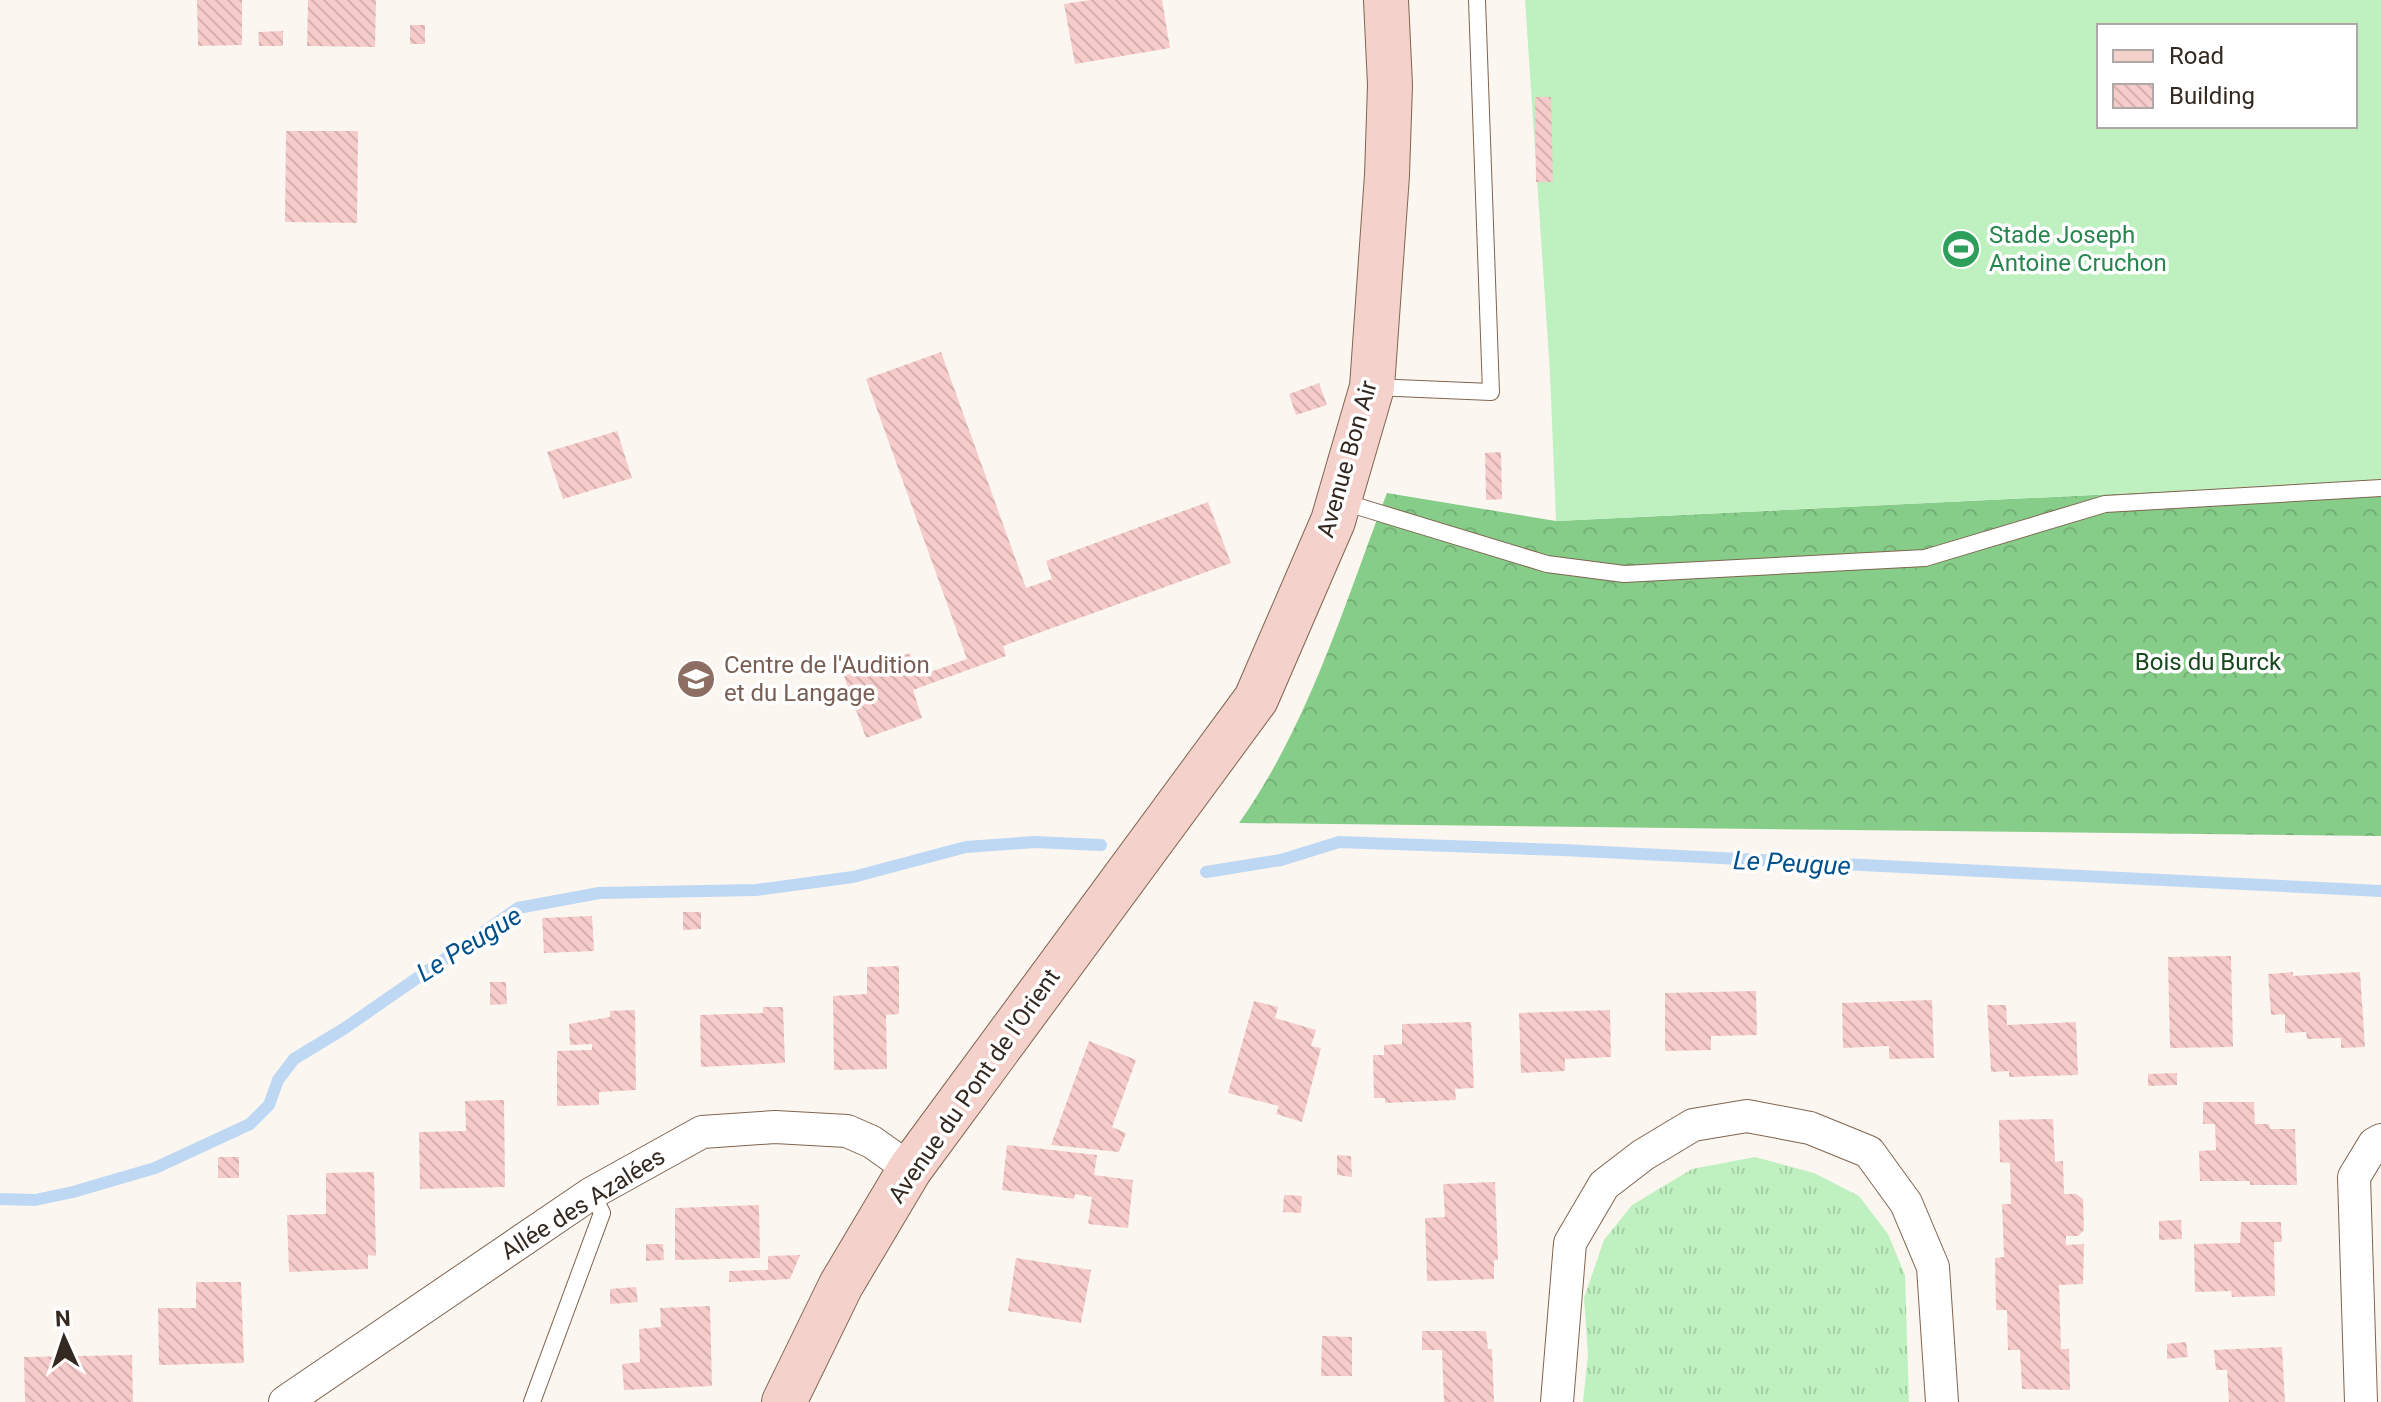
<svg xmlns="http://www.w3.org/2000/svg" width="2381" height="1402" font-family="Roboto,sans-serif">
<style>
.grass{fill:url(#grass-tufts)}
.forest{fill:url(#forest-crowns)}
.garden{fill:#bff0c0;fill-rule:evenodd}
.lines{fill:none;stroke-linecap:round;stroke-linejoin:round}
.stream{stroke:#bed8f3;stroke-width:12}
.building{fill:url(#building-back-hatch)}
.service-casing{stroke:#7f654f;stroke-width:18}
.minor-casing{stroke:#7f654f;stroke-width:34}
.secondary-casing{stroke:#7f654f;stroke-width:46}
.service{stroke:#fff;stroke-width:16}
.minor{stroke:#fff;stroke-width:32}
.secondary{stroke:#f4d1cb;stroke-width:44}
.labels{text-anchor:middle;stroke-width:7;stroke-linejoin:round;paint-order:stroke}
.leisure-label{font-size:24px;fill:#27864d;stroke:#fff;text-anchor:start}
.street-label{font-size:24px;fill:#342920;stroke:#fff}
.park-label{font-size:24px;fill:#18491e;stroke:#fff}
.education-label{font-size:24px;fill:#785e54;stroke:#fff;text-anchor:start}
.water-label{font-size:26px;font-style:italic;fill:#00508c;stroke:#fff}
</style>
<defs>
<pattern id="grass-tufts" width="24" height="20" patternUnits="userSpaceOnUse" patternTransform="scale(2)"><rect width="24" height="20" fill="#bff0c0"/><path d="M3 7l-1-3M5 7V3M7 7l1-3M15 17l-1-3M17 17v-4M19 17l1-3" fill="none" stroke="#a5cea5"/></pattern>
<pattern id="forest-crowns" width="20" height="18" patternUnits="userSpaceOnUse" patternTransform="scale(2)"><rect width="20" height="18" fill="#87cd8a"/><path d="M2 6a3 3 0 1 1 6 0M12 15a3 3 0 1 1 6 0" fill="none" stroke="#75b077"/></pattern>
<pattern id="building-back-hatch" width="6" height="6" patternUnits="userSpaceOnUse" patternTransform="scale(2)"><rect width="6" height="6" fill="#f6ccca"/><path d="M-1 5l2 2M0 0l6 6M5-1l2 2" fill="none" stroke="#d4afad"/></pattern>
</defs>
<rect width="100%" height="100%" fill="#fcf6f1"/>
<polygon class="grass" points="1755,1157 1814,1173 1859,1196 1888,1234 1905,1275 1909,1402 1583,1402 1588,1355 1584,1298 1604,1240 1632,1205 1692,1169"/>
<path class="forest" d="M2381 481V836L1239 823C1309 724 1344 605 1387 493L1556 521Z"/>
<path class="garden" d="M1525 0H2381V481L1556 521 1550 373ZM2099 26H2355V126H2099Z"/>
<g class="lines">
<g class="stream">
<polyline points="1206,872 1281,860 1339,842 1562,850 2381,891"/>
<polyline points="0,1199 35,1200 73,1192 155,1168 250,1124 269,1105 278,1080 294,1059 345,1028 518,908 599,893 756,890 853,877 966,847 1035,842 1101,845"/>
</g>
</g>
<g class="building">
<polygon points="197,0 242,0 242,45 198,46"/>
<polygon points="308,0 376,0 375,47 307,46"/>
<polygon points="1090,0 1162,0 1170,48 1075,64 1064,4"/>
<rect x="410" y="25" width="15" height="19"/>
<polygon points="283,31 283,46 259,46 258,32"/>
<polygon points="1535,97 1551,97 1553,182 1536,182"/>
<polygon points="286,131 358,131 357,223 285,222"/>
<polygon points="941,352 1026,588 1052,579 1046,561 1208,502 1231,563 1003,646 1006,656 913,690 922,718 866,738 844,676 910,653 919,676 967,659 866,379"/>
<polygon points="1319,383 1327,405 1296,415 1289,394"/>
<polygon points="617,431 632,478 563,499 547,452"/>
<polygon points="1501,452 1502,499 1486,500 1485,453"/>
<polygon points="683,912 701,912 701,929 683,930"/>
<polygon points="592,916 594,951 544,953 542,918"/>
<polygon points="2231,956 2233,1047 2170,1048 2168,957"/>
<polygon points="899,966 899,1014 886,1015 887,1069 834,1070 833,996 867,994 867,967"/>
<polygon points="2293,972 2293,976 2360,972 2365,1047 2341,1048 2341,1038 2307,1039 2306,1032 2285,1033 2285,1014 2271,1015 2268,974"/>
<polygon points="490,982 506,982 507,1004 490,1005"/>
<polygon points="1756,991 1757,1035 1711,1036 1711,1050 1665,1051 1665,993"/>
<polygon points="1932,1000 1934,1058 1889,1059 1889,1046 1843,1048 1842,1003"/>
<polygon points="1254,1001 1278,1007 1275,1018 1316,1030 1311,1046 1321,1048 1302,1122 1276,1114 1279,1106 1228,1093"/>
<polygon points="1987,1005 2006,1005 2007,1025 2076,1022 2078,1075 2009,1077 2009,1071 1991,1072"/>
<polygon points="763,1007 783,1007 785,1063 701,1067 700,1015 763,1013"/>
<polygon points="635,1010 636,1090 599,1092 599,1105 557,1106 557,1051 592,1050 592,1044 570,1045 569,1024 610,1017 610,1011"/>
<polygon points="1610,1010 1611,1057 1565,1059 1565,1071 1521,1073 1519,1013"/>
<polygon points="1471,1022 1474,1088 1455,1089 1456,1100 1385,1103 1385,1098 1374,1098 1373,1055 1384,1055 1384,1045 1402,1044 1402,1024"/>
<polygon points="1089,1041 1136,1060 1112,1127 1126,1133 1119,1152 1051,1145"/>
<polygon points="2177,1073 2177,1085 2148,1086 2148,1074"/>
<polygon points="504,1100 505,1187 420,1189 419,1132 466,1131 465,1101"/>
<polygon points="2203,1102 2254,1102 2255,1124 2269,1124 2270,1129 2295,1129 2297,1185 2250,1185 2250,1181 2200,1181 2199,1151 2216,1150 2215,1124 2203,1124"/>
<polygon points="2053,1119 2055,1162 2063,1161 2064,1194 2076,1194 2083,1199 2084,1230 2078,1236 2066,1236 2066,1245 2084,1244 2083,1284 2059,1285 2061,1349 2069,1349 2070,1390 2022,1389 2020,1350 2008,1350 2007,1310 1996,1310 1995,1258 2004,1257 2002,1204 2011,1204 2010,1163 2000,1162 1999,1120"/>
<polygon points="1007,1145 1097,1155 1094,1175 1133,1180 1128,1228 1088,1224 1092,1197 1075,1194 1074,1199 1002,1190"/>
<polygon points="1337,1155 1351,1156 1352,1177 1337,1175"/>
<rect x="218" y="1157" width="21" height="21"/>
<polygon points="374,1172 376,1256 368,1255 368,1269 289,1272 287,1215 326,1214 326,1173"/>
<polygon points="1495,1182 1498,1260 1494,1260 1494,1279 1427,1281 1425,1218 1445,1217 1443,1184"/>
<polygon points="1284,1195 1302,1196 1301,1213 1283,1212"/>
<polygon points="759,1205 760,1258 675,1260 675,1208"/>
<polygon points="2181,1220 2182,1239 2159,1240 2159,1221"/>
<polygon points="2241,1222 2281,1222 2282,1242 2274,1242 2275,1296 2232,1297 2231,1291 2195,1292 2194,1244 2240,1243"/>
<polygon points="646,1244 663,1244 664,1260 646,1261"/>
<polygon points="800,1255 790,1279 729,1282 729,1271 768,1270 768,1256"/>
<polygon points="1016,1258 1091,1270 1081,1323 1008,1311"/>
<polygon points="196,1282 241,1282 244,1363 159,1365 158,1308 196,1308"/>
<polygon points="636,1287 638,1302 610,1304 610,1289"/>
<polygon points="710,1306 712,1386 624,1390 622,1364 640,1362 639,1329 661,1327 660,1308"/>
<polygon points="1422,1331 1486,1331 1488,1349 1492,1349 1494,1402 1444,1402 1442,1350 1422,1350"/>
<polygon points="1322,1336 1352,1337 1352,1376 1321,1376"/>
<polygon points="2186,1342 2188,1357 2167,1359 2167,1344"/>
<polygon points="2282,1347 2285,1402 2229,1402 2227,1370 2216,1370 2214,1350"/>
<polygon points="132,1355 133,1402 25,1402 24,1357"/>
</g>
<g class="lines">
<defs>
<g id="service">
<polyline points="1373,387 1491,392 1477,0"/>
<polyline points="1340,501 1547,564 1624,574 1925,558 2105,504 2381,488"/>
<polyline points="532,1402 602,1213 592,1193"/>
</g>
<g id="minor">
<polyline points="285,1402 592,1193 702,1132 775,1127 847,1131 872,1142 910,1169"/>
<polyline points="1557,1402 1570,1243 1604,1185 1643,1155 1693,1125 1747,1116 1810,1128 1869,1152 1906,1203 1933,1267 1942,1402"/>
<polyline points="2361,1402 2354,1177 2374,1144 2381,1140"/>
</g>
<polyline id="secondary" points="784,1402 841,1285 910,1169 1256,699 1333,521 1372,387 1387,175 1390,85 1386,0"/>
</defs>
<use href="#service" class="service-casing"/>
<use href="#minor" class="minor-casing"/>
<use href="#secondary" class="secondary-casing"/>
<use href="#service" class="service"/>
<use href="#minor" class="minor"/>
<use href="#secondary" class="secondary"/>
</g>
<defs>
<symbol id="stadium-disc" viewBox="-11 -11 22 22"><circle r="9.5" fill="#2e9e5b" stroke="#fff"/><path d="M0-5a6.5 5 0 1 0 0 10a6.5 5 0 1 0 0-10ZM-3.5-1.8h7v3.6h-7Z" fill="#fff"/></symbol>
<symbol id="school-disc" viewBox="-11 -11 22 22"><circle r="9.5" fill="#8d6e63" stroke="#fff"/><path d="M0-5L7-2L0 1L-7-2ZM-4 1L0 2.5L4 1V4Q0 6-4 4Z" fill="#fff"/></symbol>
</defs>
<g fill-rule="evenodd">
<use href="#stadium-disc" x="1939" y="227" width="44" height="44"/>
<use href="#school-disc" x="674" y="657" width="44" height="44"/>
</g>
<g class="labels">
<g class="leisure-label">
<text x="1989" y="243">Stade Joseph<tspan x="1989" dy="28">Antoine Cruchon</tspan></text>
</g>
<g class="street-label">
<text transform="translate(1347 459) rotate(-74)" y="8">Avenue Bon Air</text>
<text transform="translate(974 1086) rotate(-55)" y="8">Avenue du Pont de l'Orient</text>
<text transform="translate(583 1204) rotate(-32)" y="8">Allée des Azalées</text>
</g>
<g class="park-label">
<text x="2208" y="670">Bois du Burck</text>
</g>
<g class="education-label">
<text x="724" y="673">Centre de l'Audition<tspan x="724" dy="28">et du Langage</tspan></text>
</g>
<g class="water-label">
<text transform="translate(1792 863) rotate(3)" y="9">Le Peugue</text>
<text transform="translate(469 944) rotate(-32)" y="9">Le Peugue</text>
</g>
</g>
<rect x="2097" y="24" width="260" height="104" fill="#ffffff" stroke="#aea9a6" stroke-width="2"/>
<rect x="2113" y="50" width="40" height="12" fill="#f4d1cb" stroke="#aea9a6" stroke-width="2"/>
<text x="2169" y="64" font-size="24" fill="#342920">Road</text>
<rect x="2113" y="84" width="40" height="24" fill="url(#building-back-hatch)" stroke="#aea9a6" stroke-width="2"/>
<text x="2169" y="104" font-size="24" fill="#342920">Building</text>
<g transform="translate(64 1338) rotate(357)" stroke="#ffffff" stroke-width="6" paint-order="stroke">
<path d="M0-6L14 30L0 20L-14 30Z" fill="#342920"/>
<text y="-12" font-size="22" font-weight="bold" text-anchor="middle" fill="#342920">N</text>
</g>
</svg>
